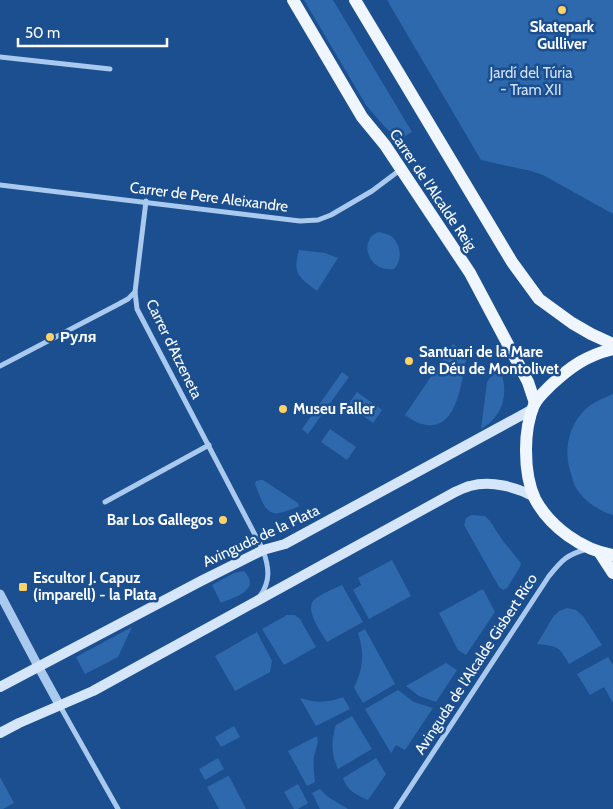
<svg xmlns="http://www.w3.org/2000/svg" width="613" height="809" font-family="Cabin,sans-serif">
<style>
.green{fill:#2e69ad}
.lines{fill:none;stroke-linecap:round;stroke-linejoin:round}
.minor{stroke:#a9c9ee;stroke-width:5}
.tertiary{stroke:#a9c9ee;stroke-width:9}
.secondary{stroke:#d6e6fa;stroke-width:10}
.primary{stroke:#f0f6ff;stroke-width:12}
.poi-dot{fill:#ffd166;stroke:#1b4f8f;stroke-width:2}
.labels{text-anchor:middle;stroke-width:5;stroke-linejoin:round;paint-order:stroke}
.poi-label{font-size:15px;font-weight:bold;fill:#fff;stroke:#1b4f8f;text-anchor:start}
.park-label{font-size:15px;fill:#cfe3fa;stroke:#1b4f8f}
.street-label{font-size:15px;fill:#fff;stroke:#1b4f8f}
</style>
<rect width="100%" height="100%" fill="#1b4f8f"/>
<g class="green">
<polygon points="304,0 333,0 412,132 399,140 384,126 366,105"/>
<polygon points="387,0 613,0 613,214 543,175 531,171 481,160"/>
<path d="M379 232C383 233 388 234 391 236 401 244 403 260 394 269 367 273 358 238 379 232Z"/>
<path d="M299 250 325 253 338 258 317 291C299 277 292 274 299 250Z"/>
<path d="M453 344C460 349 466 352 466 360 461 383 457 434 422 424 416 423 410 418 405 415Z"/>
<path d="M500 371C510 394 502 417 481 429L487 382C490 376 494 374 500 371Z"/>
<polygon points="342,372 349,377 308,434 302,429"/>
<polygon points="357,392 382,410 373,423 348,405"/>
<path d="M613 394V515C599 511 584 501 576 488 574 485 573 481 572 477 564 456 566 432 581 414 589 404 601 399 613 394Z"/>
<polygon points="330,429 356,447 347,460 321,442"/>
<path d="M260 480H263L298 503 299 506C294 509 289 510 283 512 265 519 261 498 255 484L256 481Z"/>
<polygon points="471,515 485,516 490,521 503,541 521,563 520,567 507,588 503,590 499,587 464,525 466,518"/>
<polygon points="392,560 411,596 369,619 353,590 361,585 358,578"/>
<path d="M244 571C262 590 235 597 221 603L212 585 234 573Z"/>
<path d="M342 585 363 622 327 642C322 633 304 610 314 600 319 595 335 588 342 585Z"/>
<polygon points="483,589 495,612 466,655 458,650 439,613"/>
<path d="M567 608 576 610 583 616 602 645 569 664C559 646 557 646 537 644L553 617 559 611Z"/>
<polygon points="287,615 295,615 300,619 316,647 284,665 262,629"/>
<polygon points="132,627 118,657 85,674 76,657"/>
<path d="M365 629 395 684 363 703 354 688C363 668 365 654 358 633Z"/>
<polygon points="257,632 272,661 270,672 235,691 215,656"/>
<polygon points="608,657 613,665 613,703 604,687 590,695 577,674"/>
<polygon points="446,663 457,670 436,702 419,696 406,686"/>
<polygon points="398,690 414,702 433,708 405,750 396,745 391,753 365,709"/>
<path d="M343 697 350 709 316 726 300 698C316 703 328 703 343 697Z"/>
<path d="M352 716 372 749 338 769C331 754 331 740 336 725Z"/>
<polygon points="234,726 240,737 221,747 215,737"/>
<path d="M317 736C319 744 316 748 314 756 313 764 314 773 315 782L307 786 288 751Z"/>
<polygon points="218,758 224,769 205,780 199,769"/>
<path d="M376 758 386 774 368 800C356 795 347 790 343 778Z"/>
<polygon points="228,776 229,776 246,809 219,809 207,787"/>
<polygon points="0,777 14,803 3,809 0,809"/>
<polygon points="298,784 308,803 298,809 294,809 284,792"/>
<polygon points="320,789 328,797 348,809 320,809 312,793"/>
</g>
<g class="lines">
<g class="minor">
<polyline points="0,57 110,69"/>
<polyline points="0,185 300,221 318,220 331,215 372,191 400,170"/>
<path d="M146 201 135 292 137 309 263 550C269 567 271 581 260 596"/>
<polyline points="0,366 115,306 128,299 135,292"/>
<polyline points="105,502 209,445"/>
<polyline points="60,706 118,809"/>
<path d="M396 809 549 576C562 560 566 555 587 549"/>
</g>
<polyline class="tertiary" points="0,594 38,666 60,706"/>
<g class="secondary">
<polyline points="0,687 201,581 263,550 285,544 533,409"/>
<path d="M0 733 19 723 93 691 455 492C460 490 465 487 470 486 491 480 516 487 535 497"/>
</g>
<g class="primary">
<polyline points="293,0 362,117 385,145 470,273 528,382 535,403"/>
<polyline points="355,0 512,262 539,299 572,323 591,334 613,344"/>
<path d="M613 349C587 355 570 367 551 385 545 391 538 397 534 405 528 419 526 435 526 450 526 466 528 484 535 499 550 527 582 550 613 555"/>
<polyline points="600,553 613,573"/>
</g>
</g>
<g class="poi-dot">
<circle cx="562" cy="10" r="5"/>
<circle cx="50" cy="337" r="5"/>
<circle cx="409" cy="361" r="5"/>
<circle cx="283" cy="409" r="5"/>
<circle cx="223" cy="520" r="5"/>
<rect x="18" y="582" width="10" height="10" rx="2.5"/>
</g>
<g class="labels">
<g class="poi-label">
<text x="562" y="32" text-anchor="middle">Skatepark<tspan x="562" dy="17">Gulliver</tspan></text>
<text x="60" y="342">Руля</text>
<text x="419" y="357">Santuari de la Mare<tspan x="419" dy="17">de Déu de Montolivet</tspan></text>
<text x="293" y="414">Museu Faller</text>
<text x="213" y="525" text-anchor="end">Bar Los Gallegos</text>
<text x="33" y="583">Escultor J. Capuz<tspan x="33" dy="17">(imparell) - la Plata</tspan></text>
</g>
<g class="park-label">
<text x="531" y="78">Jardí del Túria<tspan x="531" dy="17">- Tram XII</tspan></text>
</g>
<g class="street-label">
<text transform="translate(433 190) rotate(56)" y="5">Carrer de l'Alcalde Reig</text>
<text transform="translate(209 197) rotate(7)" y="5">Carrer de Pere Aleixandre</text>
<text transform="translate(174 349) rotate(64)" y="5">Carrer d'Atzeneta</text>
<text transform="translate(261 536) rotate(-25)" y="5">Avinguda de la Plata</text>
<text transform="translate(476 664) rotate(-57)" y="5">Avinguda de l'Alcalde Gisbert Rico</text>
</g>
</g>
<path d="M18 38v8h149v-8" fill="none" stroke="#ffffff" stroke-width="2.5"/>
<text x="25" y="38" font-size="15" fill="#ffffff" stroke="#1b4f8f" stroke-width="4" paint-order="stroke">50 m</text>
</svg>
